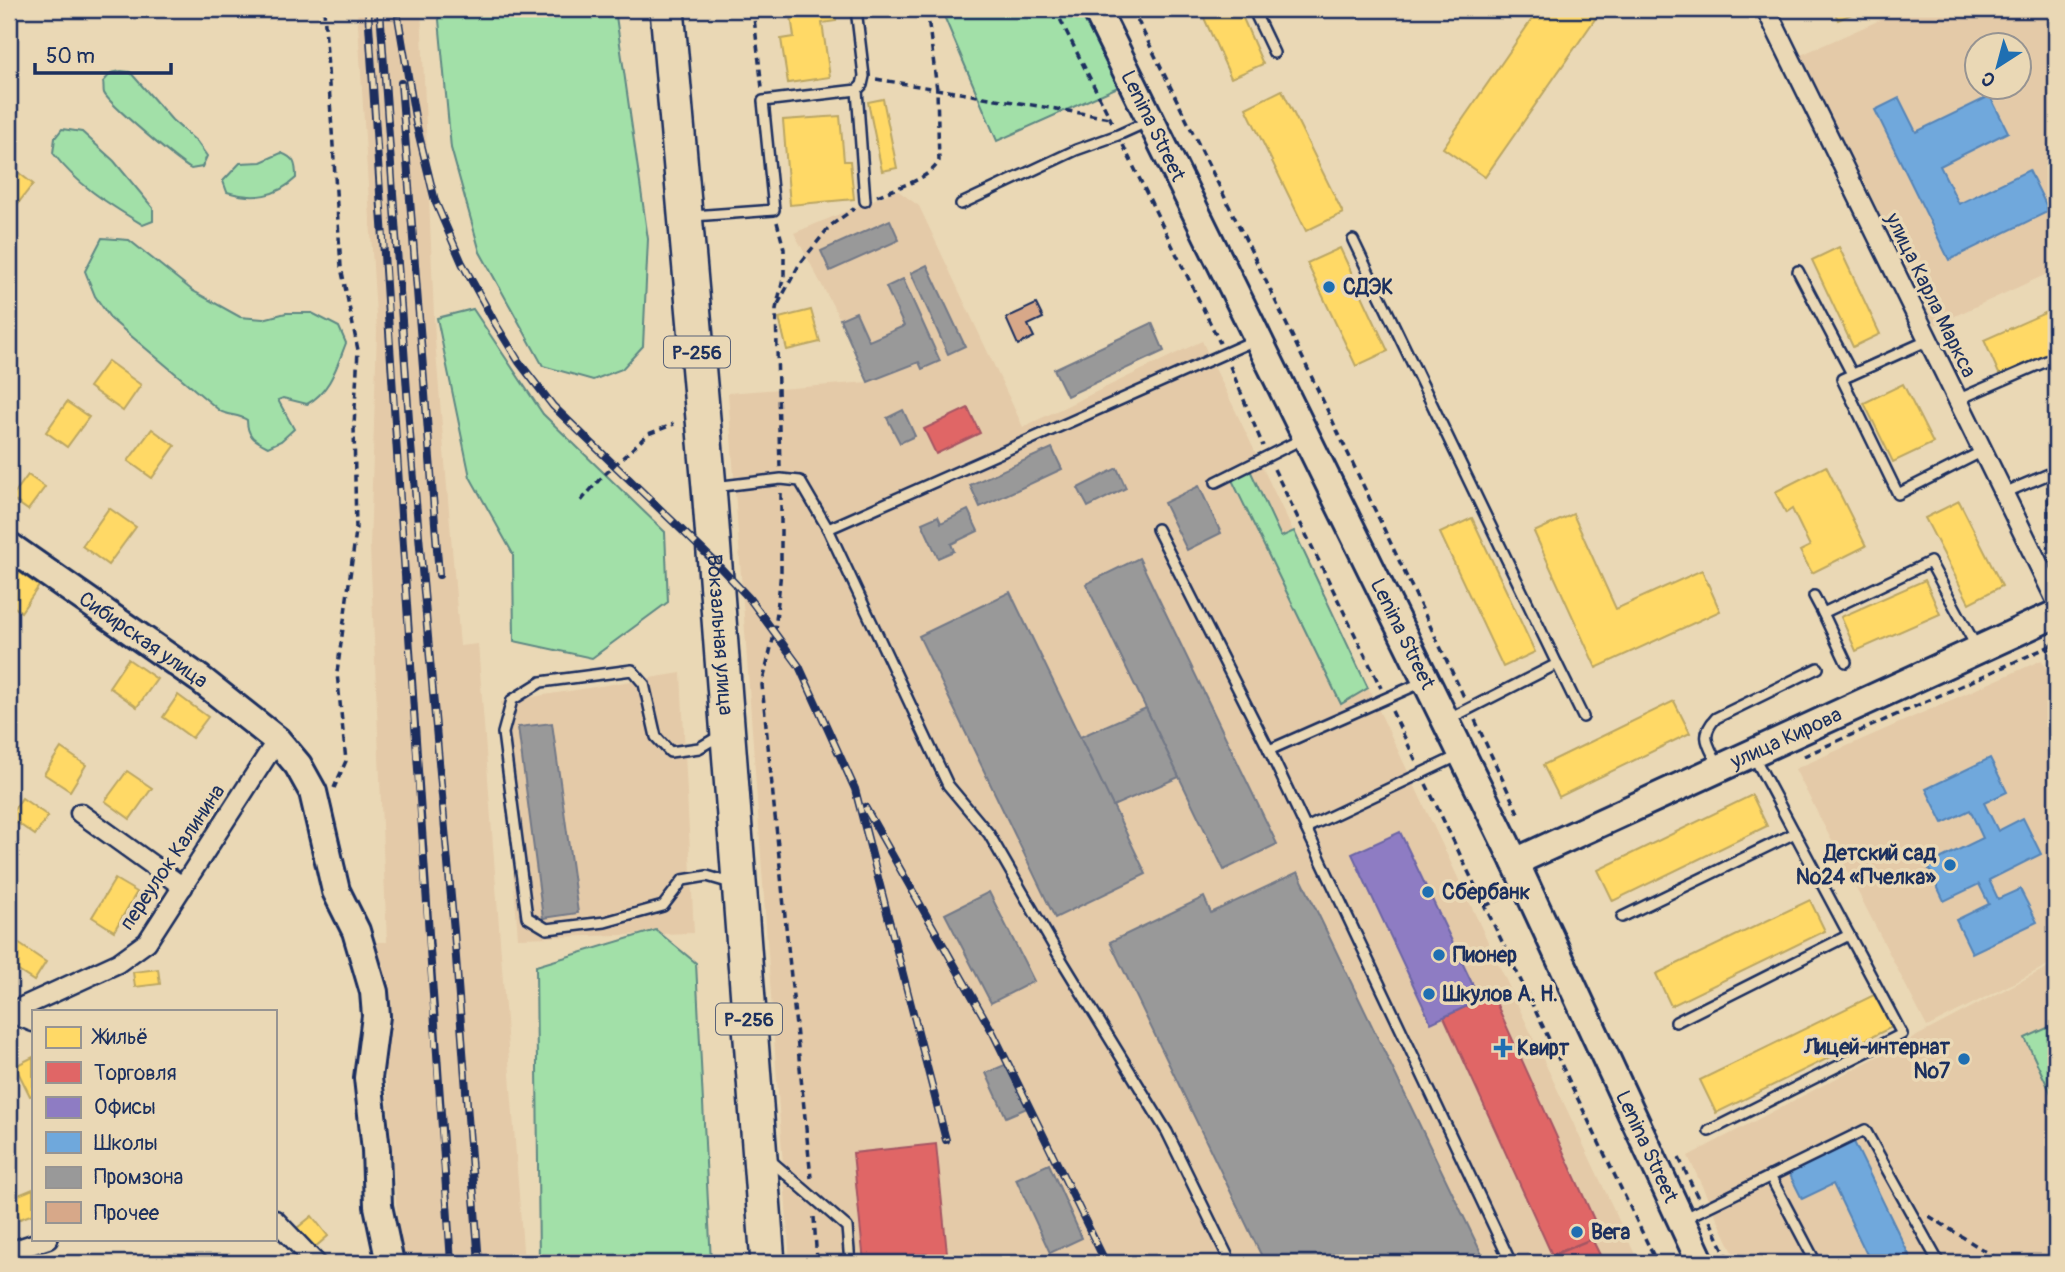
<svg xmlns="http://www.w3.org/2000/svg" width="2065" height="1272" font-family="Pangolin,sans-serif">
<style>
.built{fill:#e4caa8;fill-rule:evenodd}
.green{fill:#a2e0a8;stroke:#5e8883;stroke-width:2}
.homes{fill:#ffd966;stroke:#bba664;stroke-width:2}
.shops{fill:#e06666;stroke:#a55664;stroke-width:2}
.offices{fill:#8e7cc3;stroke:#6c65a5;stroke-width:2}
.schools{fill:#6fa8dc;stroke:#5684b6;stroke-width:2}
.industry{fill:#999;stroke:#737987;stroke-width:2}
.building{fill:#d7a889;stroke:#1b2f5e;stroke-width:2}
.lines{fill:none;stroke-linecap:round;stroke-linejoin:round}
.lane-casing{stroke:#1b2f5e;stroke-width:14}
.street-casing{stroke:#1b2f5e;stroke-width:23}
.secondary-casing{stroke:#1b2f5e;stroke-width:32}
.highway-casing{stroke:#1b2f5e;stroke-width:38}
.path{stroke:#1b2f5e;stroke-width:3.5;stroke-dasharray:7 5;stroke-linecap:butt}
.lane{stroke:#ead8b5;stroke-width:9}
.street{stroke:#ead8b5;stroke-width:18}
.secondary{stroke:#ead8b5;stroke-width:26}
.highway{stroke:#ead8b5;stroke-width:33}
.rail-casing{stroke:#1b2f5e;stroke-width:8}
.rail{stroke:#ead8b5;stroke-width:5;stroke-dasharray:16;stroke-linecap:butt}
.poi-dot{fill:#1f6fb2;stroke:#ead8b5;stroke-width:2.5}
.labels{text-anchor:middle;stroke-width:7;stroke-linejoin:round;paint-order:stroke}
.shield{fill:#ead8b5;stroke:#596278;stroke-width:2}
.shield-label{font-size:19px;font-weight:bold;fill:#1b2f5e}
.street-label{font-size:21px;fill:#1b2f5e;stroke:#ead8b5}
.poi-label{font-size:21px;font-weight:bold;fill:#1b2f5e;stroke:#ead8b5;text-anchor:start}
</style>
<rect width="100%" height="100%" fill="#ead8b5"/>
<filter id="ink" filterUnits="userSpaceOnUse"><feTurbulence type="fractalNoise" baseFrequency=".0143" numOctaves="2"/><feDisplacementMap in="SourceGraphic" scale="14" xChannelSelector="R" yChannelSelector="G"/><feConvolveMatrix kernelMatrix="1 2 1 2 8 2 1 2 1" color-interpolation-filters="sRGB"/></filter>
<g filter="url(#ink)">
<g class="built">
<polygon points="357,9 421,9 435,340 460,646 478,644 524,1263 401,1263 375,942 387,942 370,547 377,331"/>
<path d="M1905 9 2056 10V270L1935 325 1801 55ZM1978 46H2020V88H1978Z"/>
<polygon points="897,190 919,206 1023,427 1202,341 1395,744 1639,1263 790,1263 728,393 868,382 840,319 794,233"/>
<polygon points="2042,660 2056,690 2056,961 1927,1027 1795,769"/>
<polygon points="681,673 694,933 518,938 501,702"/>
<polygon points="2056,963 2056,1263 1738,1263 1688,1156"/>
</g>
<g class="green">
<polygon points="438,9 615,9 648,239 643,346 622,369 593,380 543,366 480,252 451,148"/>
<polygon points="941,9 1079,9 1118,87 997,141"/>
<path d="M121 71 130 72 172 120 197 142 207 156 202 167 191 169C177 161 109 104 104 93 103 89 104 85 103 82L111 73Z"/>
<path d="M62 129 82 132 114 161 153 208V221L143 225C109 204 77 185 53 153L55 138Z"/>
<path d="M281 153C295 158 296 164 296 178 276 197 254 200 227 192L223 181 240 163 261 162Z"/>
<path d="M102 238 129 240 193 291 240 317 263 319 286 313H312L339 327 346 343C337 366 330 392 307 404L283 398 278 400 294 429 281 441 268 447C254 440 247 436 247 420 239 414 229 416 220 411L111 319 95 296 85 271Z"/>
<polygon points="473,309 543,414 665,532 668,602 592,658 514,641 513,554 470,477 437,318"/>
<polygon points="1250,470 1281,537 1294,531 1368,688 1341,704 1232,480"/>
<polygon points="656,930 696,963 711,1263 539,1263 536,966"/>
<polygon points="2056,1024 2056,1104 2025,1038"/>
</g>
<g class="homes">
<polygon points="790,9 835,9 836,21 822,23 830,77 788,83 781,39 794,37"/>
<polygon points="1200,9 1239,9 1263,64 1231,78"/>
<polygon points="1539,9 1602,9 1485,177 1443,148"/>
<polygon points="1833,9 1863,9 1838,20"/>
<polygon points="1282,90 1343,213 1306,231 1246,108"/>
<polygon points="883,99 897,168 882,171 868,102"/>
<polygon points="840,116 844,161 850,161 854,199 790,205 783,120"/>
<polygon points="10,166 33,184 9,215 9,168"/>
<polygon points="1839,247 1880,334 1853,347 1812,260"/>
<polygon points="1340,248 1388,351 1356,366 1307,263"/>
<polygon points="2056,308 2056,351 2000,376 1984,340"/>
<polygon points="811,310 820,342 787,350 779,318"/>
<polygon points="108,361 141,385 123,411 89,387"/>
<polygon points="1903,384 1933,443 1893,462 1864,403"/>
<polygon points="67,402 89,417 67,447 46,432"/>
<polygon points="152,429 175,446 152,478 128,461"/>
<polygon points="1826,466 1866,546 1812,573 1800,551 1810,546 1792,509 1786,513 1775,492"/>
<polygon points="28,475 45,487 28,510 11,498"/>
<polygon points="1959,501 2002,586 1969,603 1925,518"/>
<polygon points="109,508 136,527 108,565 82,546"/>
<polygon points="1573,514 1616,609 1702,570 1720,611 1596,668 1534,532"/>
<polygon points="1472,518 1535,652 1503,667 1440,533"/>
<polygon points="19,572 39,586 21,612 9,603 9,586"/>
<polygon points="1925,580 1940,614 1856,651 1841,617"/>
<polygon points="128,659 157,679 137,707 109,687"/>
<polygon points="178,695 208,717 192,738 163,717"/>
<polygon points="1674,701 1690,733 1559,797 1543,765"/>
<polygon points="61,748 86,765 70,791 44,774"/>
<polygon points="127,771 152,788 130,819 105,801"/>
<polygon points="1752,795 1767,826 1613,901 1598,870"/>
<polygon points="22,798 48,816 35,835 9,817"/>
<polygon points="115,879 137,892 114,931 92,917"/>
<polygon points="1810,900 1825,931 1671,1006 1656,974"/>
<polygon points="9,937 46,962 34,981 9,965"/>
<polygon points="158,969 160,984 135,987 133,972"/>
<polygon points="1878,993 1894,1026 1716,1113 1700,1080"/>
<polygon points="33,1057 33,1095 30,1096 15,1066"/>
<polygon points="33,1189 33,1214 20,1219 11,1198"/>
<polygon points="312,1216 328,1236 314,1248 297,1228"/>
<polygon points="153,1255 156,1263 126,1263"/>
</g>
<g class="shops">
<polygon points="968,408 980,433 936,454 924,429"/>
<polygon points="1492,994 1601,1235 1552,1255 1444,1017"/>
<polygon points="936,1144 948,1263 864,1263 853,1153"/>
<polygon points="1592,1239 1604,1263 1546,1263 1544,1259"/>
</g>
<polygon class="offices" points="1400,832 1480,1000 1431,1023 1352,854"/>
<g class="schools">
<polygon points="1990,96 2008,132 1940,166 1959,204 2029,170 2049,211 1949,260 1875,110 1899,98 1916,132"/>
<polygon points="1990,758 2007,792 1984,803 1998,831 2023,818 2041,854 1989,880 1998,899 2020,889 2037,922 1972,953 1956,920 1989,904 1979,884 1944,901 1927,865 1983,838 1970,810 1943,823 1926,789"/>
<polygon points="1853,1140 1913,1263 1871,1263 1833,1184 1802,1199 1788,1171"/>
</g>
<g class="industry">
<polygon points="890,220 899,240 830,271 821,251"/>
<polygon points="927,265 965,346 948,354 911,273"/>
<polygon points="903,279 940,361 922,369 919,362 868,382 840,319 856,312 869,341 904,326 886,287"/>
<polygon points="1152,323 1164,351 1067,396 1054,369"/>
<polygon points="903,410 915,436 900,443 887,418"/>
<polygon points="1052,448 1062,469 980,507 970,485"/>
<polygon points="1117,468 1126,488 1088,507 1078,488"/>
<polygon points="1199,486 1221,533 1187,550 1164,503"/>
<polygon points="968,510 978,531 951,544 954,551 938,558 922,523 938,516 941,523"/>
<polygon points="1139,558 1277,844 1224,870 1086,584"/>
<polygon points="1010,592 1146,874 1055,918 919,636"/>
<polygon points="1146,708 1179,777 1113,806 1080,737"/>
<polygon points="552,723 578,913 543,918 518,727"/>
<polygon points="1298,872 1486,1263 1265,1263 1110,942 1204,897 1211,913"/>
<polygon points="989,892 1034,981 991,1003 945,914"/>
<polygon points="1007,1064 1027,1108 1006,1117 986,1073"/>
<polygon points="1049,1164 1082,1238 1050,1253 1016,1179"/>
</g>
<polygon class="building" points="1036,304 1043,318 1028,325 1034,337 1018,345 1006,318"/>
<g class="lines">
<defs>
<g id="lane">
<polyline points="1253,9 1274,53"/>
<polyline points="857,90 865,201"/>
<polyline points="961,204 1076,150 1118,135 1149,121"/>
<polyline points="693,216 774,210 763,101 857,90 862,85 864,76 856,9"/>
<polyline points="1353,240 1557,664"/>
<polyline points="1798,271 1852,374"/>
<polyline points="1929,340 1842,379 1898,494 1983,451"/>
<polyline points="1957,400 2056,357"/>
<polyline points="1216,482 1304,438"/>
<polyline points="714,487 781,479 800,481 828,529 948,785 989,834 1061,959 1167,1132 1231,1263"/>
<polyline points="2004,493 2056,471"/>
<polyline points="828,529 1255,340"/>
<polyline points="1157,529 1269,750 1511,1263"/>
<polyline points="1814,596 1823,613 1930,562 1977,648"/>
<polyline points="1823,613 1846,662"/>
<polyline points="1449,719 1557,664 1583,717"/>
<polyline points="721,735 699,748 670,752 656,737 644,684 632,670 541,682 512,700 503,733 527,917 547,929 605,922 663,906 683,880 707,876 731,883"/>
<polyline points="1269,750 1423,682"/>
<path d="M1719 767C1710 746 1698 737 1716 718L1818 668"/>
<polyline points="1306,828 1460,755"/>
<polyline points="1622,917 1795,833"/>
<polyline points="1676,1022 1849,935"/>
<polyline points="1709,1131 1902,1034 1753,755"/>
<polyline points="770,1160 847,1227 850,1263"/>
<polyline points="1770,1176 1816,1263"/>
<polyline points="1683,1219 1865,1130 1939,1263"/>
</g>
<g id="street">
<polyline points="1766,9 2056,600"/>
<polyline points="80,813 183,887"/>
<polyline points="9,1012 33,1022"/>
<polyline points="9,1013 118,963 147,942 277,740"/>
<polyline points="275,1220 316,1263"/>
<polyline points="9,1252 48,1239"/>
</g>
<g id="secondary">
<path id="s1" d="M1096 9 1515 862 1701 1263"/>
<path id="s2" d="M9 546 200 679 277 740 298 765 313 792 336 891 356 931 374 992 376 1016 368 1078 376 1150 378 1206 390 1263"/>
<path id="s3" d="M1515 862 2056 614"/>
</g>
<g id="highway">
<path id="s4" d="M667 9 709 487 768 1263"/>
</g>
</defs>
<use href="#lane" class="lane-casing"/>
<use href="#street" class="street-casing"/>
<use href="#secondary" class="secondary-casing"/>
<use href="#highway" class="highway-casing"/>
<g class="path">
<polyline points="324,9 341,267 358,350 354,426 356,531 337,673 346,761 334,788"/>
<polyline points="753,9 762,88"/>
<polyline points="1055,9 1112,122"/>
<polyline points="1132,9 1265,279 1464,697"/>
<polyline points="876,79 1110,118"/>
<polyline points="1123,145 1220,343"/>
<path d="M877 196C897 187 929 180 939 161L937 90 927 9"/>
<polyline points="777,222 784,249 784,275 776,309 780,468"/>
<polyline points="778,304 799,265 830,226 855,208"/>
<polyline points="1230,366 1263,446"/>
<polyline points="1274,469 1381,688"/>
<polyline points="2048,486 2048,542"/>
<polyline points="781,493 781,571 775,631 762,685 811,1178"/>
<polyline points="581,501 599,480 648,434 674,424"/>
<polyline points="2048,647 2056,642"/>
<polyline points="1392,711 1416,761"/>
<polyline points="1475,720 1519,815"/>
<polyline points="1804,756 2048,647 2056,665"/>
<polyline points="1426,784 1657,1263"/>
<polyline points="1485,906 1506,896"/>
<polyline points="1679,1158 1698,1198"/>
<polyline points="1929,1216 2004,1263"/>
<polyline points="814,1217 817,1263"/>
<polyline points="1710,1221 1730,1263"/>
</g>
<use href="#lane" class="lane"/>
<use href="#street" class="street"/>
<use href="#secondary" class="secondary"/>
<use href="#highway" class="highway"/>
<defs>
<g id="rail">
<path d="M368 9C397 427 420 845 451 1263"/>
<polyline points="380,9 410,434 454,931 479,1263"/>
<polyline points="398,17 416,123 435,201 462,263 495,323 519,362 553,406 715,562 749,598 799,666 855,789 946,1140"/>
<polyline points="401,83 439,575"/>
<polyline points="865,807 993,1033 1106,1263"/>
</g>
</defs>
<use href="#rail" class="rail-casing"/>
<use href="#rail" class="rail"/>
</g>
</g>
<g class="poi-dot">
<circle cx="1329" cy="287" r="7"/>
<circle cx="1950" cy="865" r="7"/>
<circle cx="1428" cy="892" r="7"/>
<circle cx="1439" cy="955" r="7"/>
<circle cx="1429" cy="994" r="7"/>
<path d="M1499.5 1037.5h7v7h7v7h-7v7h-7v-7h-7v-7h7z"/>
<circle cx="1964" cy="1059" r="7"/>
<circle cx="1577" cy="1232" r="7"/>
</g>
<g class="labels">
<g class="shield">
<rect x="664" y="336.5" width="66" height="31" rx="5"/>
<rect x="716" y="1003.5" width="66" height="31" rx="5"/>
</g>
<g class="shield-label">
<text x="697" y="359">Р-256</text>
<text x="749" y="1026">Р-256</text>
</g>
<g class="street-label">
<text dy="7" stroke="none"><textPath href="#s1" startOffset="130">Lenina Street</textPath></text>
<text transform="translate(1931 295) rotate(64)" y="7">улица Карла Маркса</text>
<text dy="7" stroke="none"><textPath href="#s1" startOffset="696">Lenina Street</textPath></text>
<text dy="7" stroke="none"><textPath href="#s4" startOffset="628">Вокзальная улица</textPath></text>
<text dy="7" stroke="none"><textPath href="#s2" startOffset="164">Сибирская улица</textPath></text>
<text dy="7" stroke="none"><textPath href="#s3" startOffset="298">улица Кирова</textPath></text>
<text transform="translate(172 857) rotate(-56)" y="7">переулок Калинина</text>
<text dy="7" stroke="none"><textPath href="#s1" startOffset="1264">Lenina Street</textPath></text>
</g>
<g class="poi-label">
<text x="1343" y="294">СДЭК</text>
<text x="1936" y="860" text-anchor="end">Детский сад<tspan x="1936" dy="24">№24 «Пчелка»</tspan></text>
<text x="1442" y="899">Сбербанк</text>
<text x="1453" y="962">Пионер</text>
<text x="1443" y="1001">Шкулов А. Н.</text>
<text x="1950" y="1054" text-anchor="end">Лицей-интернат<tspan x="1950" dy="24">№7</tspan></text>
<text x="1517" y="1055">Квирт</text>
<text x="1591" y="1239">Вега</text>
</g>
</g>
<rect width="2065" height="1272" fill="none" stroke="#ead8b5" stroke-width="35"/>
<rect x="18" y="18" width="2030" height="1237" fill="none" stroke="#1b2f5e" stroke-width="2.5" filter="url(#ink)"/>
<rect x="32" y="1010" width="245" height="231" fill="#ead8b5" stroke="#979492" stroke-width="2"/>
<rect x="46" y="1027" width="35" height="21" fill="#ffd966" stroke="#979492" stroke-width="2"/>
<text x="94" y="1044" font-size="21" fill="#1b2f5e">Жильё</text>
<rect x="46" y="1062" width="35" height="21" fill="#e06666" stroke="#979492" stroke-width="2"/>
<text x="94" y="1080" font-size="21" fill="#1b2f5e">Торговля</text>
<rect x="46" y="1097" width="35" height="21" fill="#8e7cc3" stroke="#979492" stroke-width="2"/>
<text x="94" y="1114" font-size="21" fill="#1b2f5e">Офисы</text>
<rect x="46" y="1132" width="35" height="21" fill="#6fa8dc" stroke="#979492" stroke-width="2"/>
<text x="94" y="1150" font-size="21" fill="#1b2f5e">Школы</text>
<rect x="46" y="1167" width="35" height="21" fill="#999999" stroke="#979492" stroke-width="2"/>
<text x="94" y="1184" font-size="21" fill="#1b2f5e">Промзона</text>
<rect x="46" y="1202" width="35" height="21" fill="#d7a889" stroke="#979492" stroke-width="2"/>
<text x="94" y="1220" font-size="21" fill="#1b2f5e">Прочее</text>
<g transform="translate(1998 66) rotate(216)"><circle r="33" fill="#ead8b5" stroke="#979492" stroke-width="2"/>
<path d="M0-5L12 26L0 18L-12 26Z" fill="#1f6fb2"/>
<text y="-10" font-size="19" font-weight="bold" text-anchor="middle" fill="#1b2f5e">С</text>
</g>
<path d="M35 63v10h136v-10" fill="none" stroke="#1b2f5e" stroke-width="3.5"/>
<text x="46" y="63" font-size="21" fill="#1b2f5e" stroke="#ead8b5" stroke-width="5" paint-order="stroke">50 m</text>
</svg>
